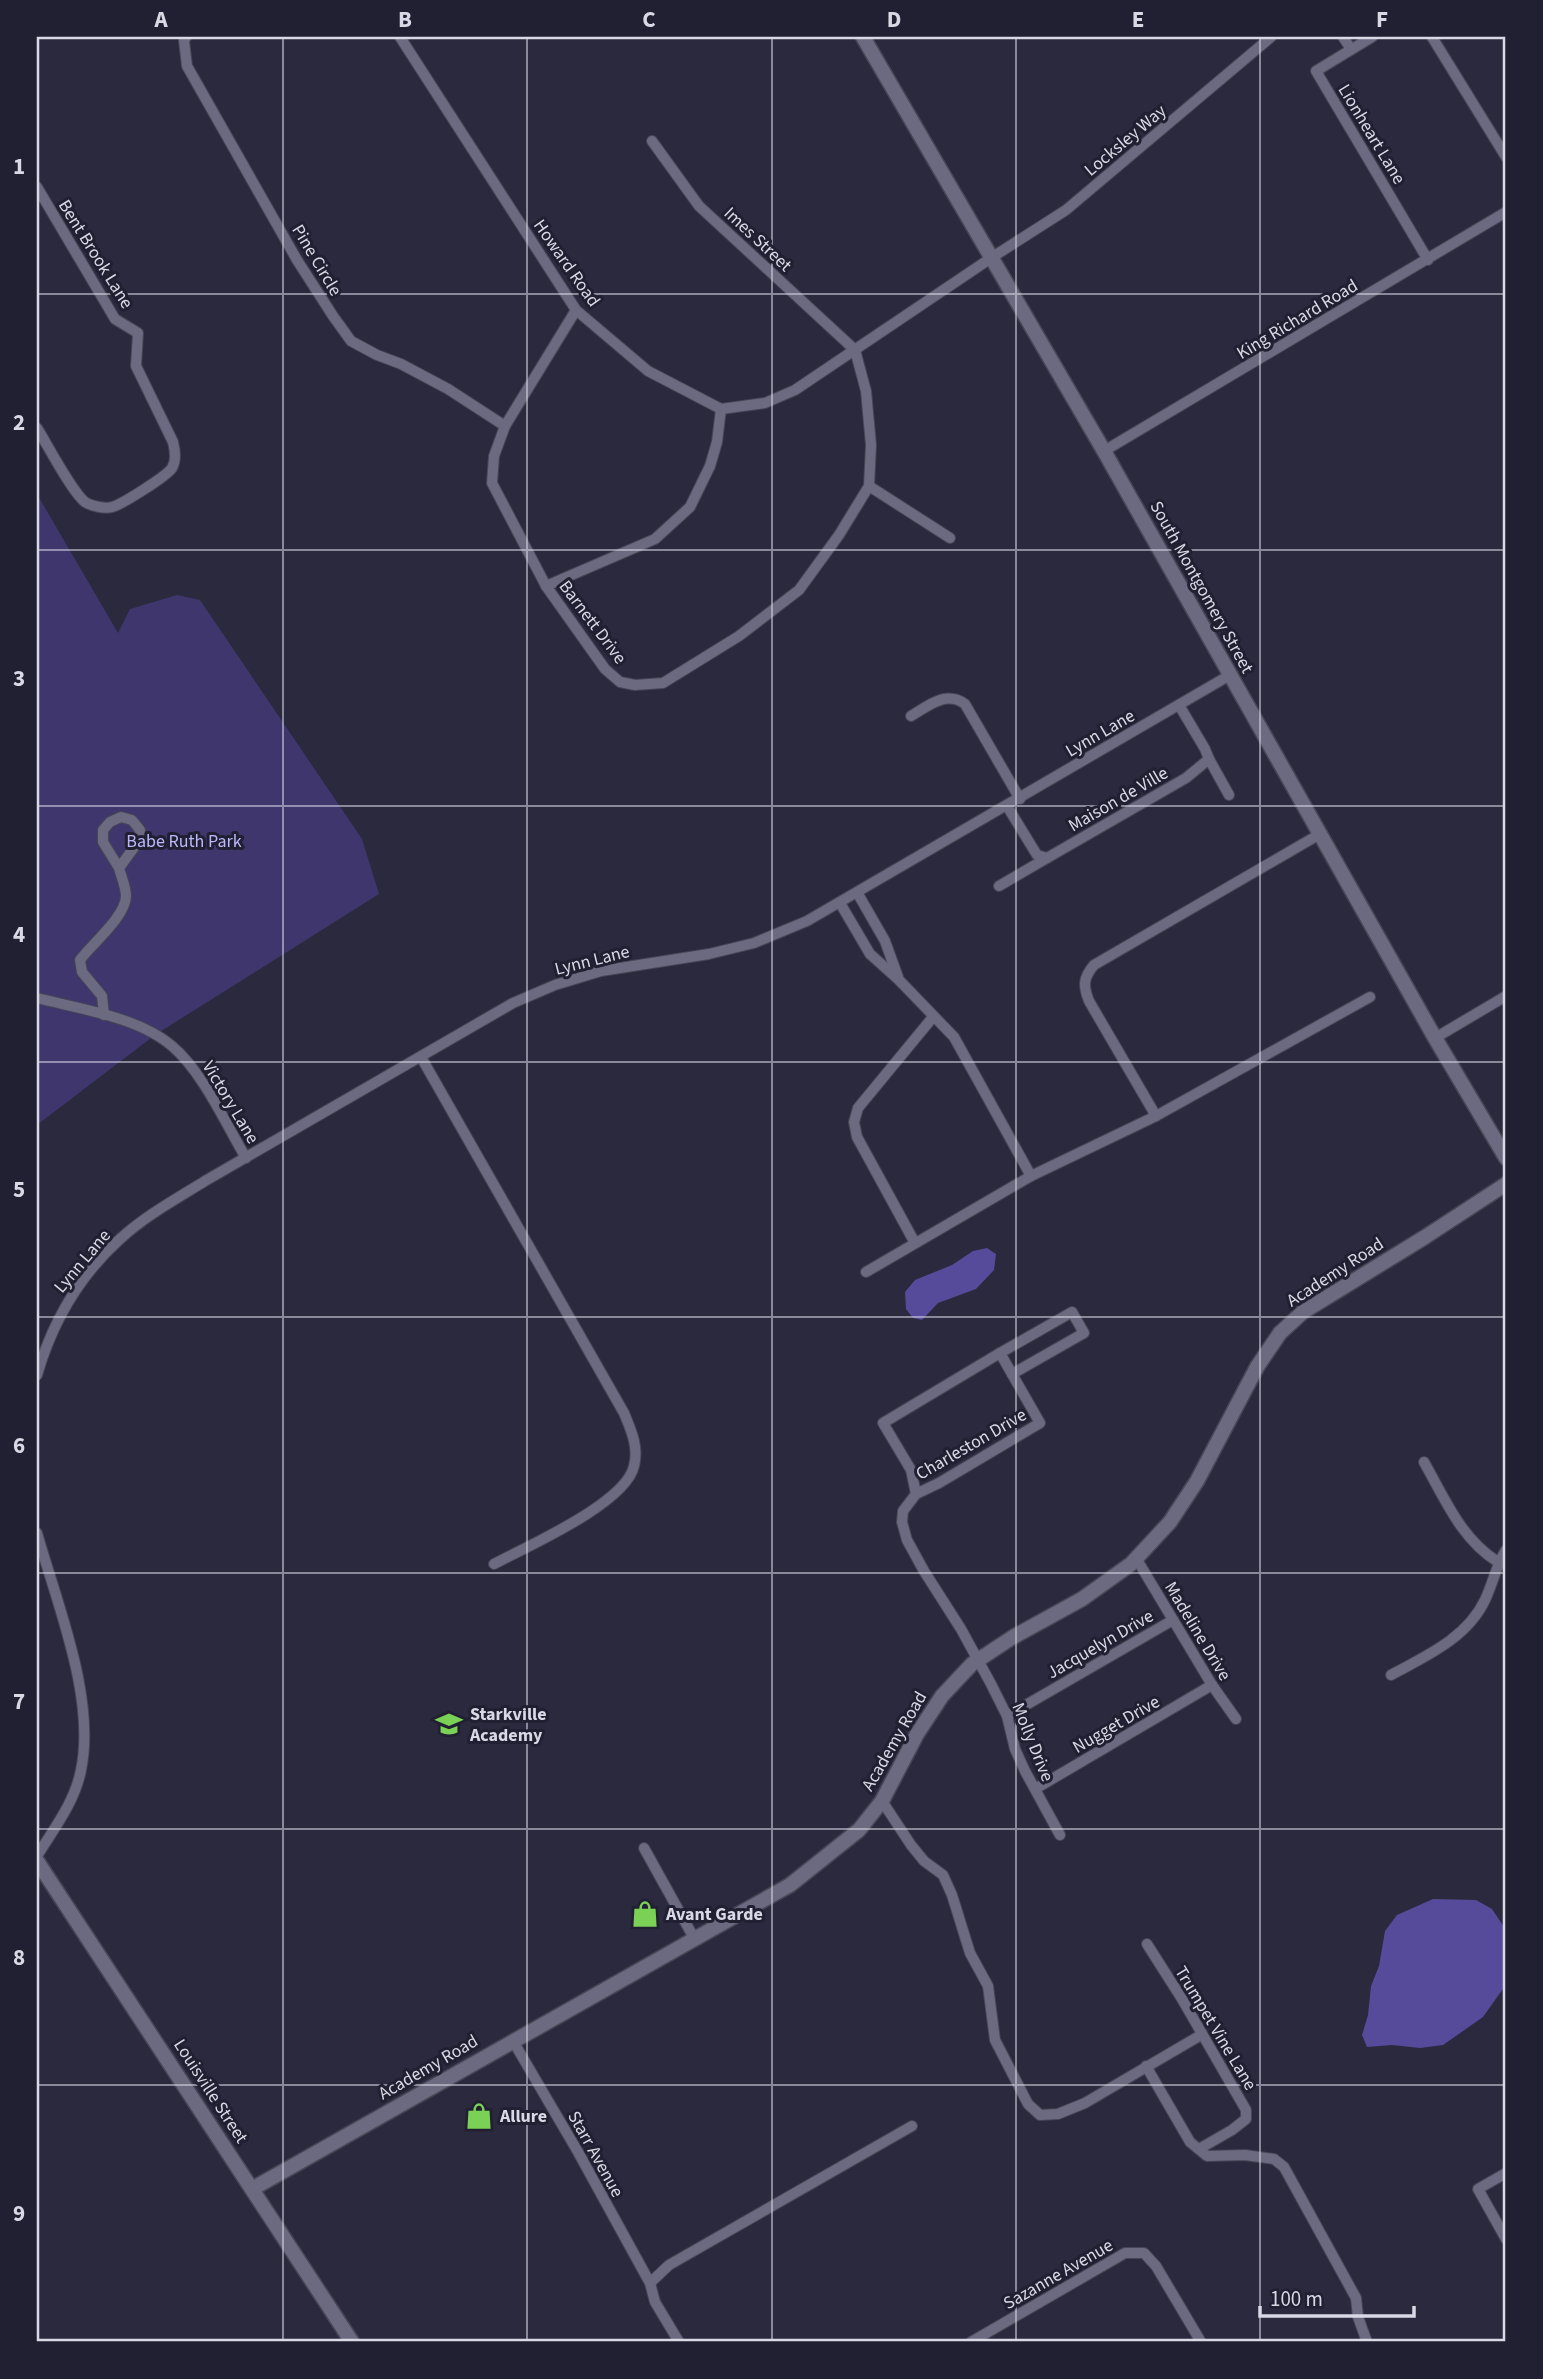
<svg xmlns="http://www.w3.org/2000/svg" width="1543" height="2379" font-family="'Source Sans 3',sans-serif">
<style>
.green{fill:#3e366d}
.water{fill:#564a9b}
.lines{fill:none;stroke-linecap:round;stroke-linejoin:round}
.street-casing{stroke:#464656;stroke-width:12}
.secondary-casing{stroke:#464656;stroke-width:17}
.street{stroke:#6b6a80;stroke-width:10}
.secondary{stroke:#6b6a80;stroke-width:14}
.grid{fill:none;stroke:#d9d9e6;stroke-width:2;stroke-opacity:0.55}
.labels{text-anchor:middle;stroke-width:6;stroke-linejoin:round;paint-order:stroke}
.street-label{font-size:18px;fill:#d9d9e6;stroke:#212032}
.park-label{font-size:18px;fill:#bcb8fb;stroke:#212032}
.poi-label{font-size:18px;font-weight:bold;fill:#d9d9e6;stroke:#212032;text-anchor:start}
.neatline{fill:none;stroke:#d9d9e6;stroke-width:2.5}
.grid-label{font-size:23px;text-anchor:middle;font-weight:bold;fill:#d9d9e6}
</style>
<rect width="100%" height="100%" fill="#2b293d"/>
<polygon class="green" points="37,494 118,633 130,609 177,595 200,600 362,839 379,894 155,1035 37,1125"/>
<g class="water">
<polygon points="987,1248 996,1254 994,1270 976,1289 938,1303 922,1320 913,1318 906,1309 905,1292 915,1280 952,1265 973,1251"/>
<polygon points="1433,1899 1476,1900 1492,1909 1506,1930 1505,1986 1483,2017 1443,2045 1420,2048 1392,2045 1367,2047 1362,2035 1368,2015 1371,1986 1379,1966 1385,1931 1397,1915"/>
</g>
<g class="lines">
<defs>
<g id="street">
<polyline points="186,37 184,41 187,66 297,260 333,316 351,341 377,355 401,364 448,389 505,426"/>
<polyline points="400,37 576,310 648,371 721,409 765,403 795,390 991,258 1066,210 1271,37"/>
<polyline points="1343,37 1351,49"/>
<polyline points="1372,37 1316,71 1428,260"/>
<polyline points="1432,37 1506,157"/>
<path d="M37 187 115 319 138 333 136 366 173 442C175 450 177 460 172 468 167 476 121 505 112 507 105 509 91 506 85 502 72 492 47 444 37 428"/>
<polyline points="576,310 505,426 494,456 492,483 546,586 605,669 620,682 635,685 663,683 739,636 799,590 839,535 869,486 871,445 866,391 855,350 699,206 652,141"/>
<polyline points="1104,451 1506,212"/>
<polyline points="869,486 950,538"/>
<polyline points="546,586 655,539 690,507 710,466 717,442 721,409"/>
<path d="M911 716C928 706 946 690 965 704L1020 799"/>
<polyline points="1209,759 1229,795"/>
<polyline points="1007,806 1037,855 1047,858 1186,778 1209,759 1205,749 1179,705"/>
<polyline points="999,886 1047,858"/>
<polyline points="858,894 885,941 898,977"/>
<polyline points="840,903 870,954 899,980 954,1037 1031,1176"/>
<path d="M37 998C80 1009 138 1017 172 1046 202 1071 226 1124 246 1158"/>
<path d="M104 1015 102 996 82 972 80 960C92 944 126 916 126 896 126 887 121 876 119 868L138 842 140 830 132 820 121 817 110 822 103 830V842L119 868"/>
<polyline points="1435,1038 1506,996"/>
<path d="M421 1057 624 1413C631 1430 639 1447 634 1466 626 1503 528 1546 494 1564"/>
<path d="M1156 1116 1089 1001C1083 986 1083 978 1094 965L1320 834"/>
<polyline points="915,1243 857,1137 854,1122 858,1108 933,1017"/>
<polyline points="866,1272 1031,1176 1156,1116 1370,997"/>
<polyline points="1000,1353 1072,1312 1084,1333 1012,1374"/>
<path d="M37 1375C52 1323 79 1276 120 1239 145 1216 176 1199 205 1181L513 1003 555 985 601 971 709 954 754 943 807 921 1230 675"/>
<path d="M1424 1462C1445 1499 1461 1539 1498 1562"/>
<polyline points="916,1494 911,1470 883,1423 1000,1353 1040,1423 939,1483 916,1494 903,1511 902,1522 907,1540 924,1571 961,1629 991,1684 1007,1716 1015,1749 1025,1771 1060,1835"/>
<path d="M37 1533C57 1604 96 1698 81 1770 75 1802 53 1830 37 1856"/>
<polyline points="1136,1558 1212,1685 1236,1719"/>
<path d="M1391 1675C1426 1656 1467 1638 1485 1600 1493 1583 1496 1566 1506 1550"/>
<polyline points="1007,1716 1173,1620"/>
<polyline points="1035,1789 1212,1685"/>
<polyline points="882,1801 911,1845 924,1861 943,1875 952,1895 970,1953 988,1986 995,2040 1028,2104 1040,2115 1058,2114 1085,2103 1201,2035"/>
<polyline points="644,1848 694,1938"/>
<polyline points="1147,1944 1182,1999 1246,2110 1246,2119 1232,2130 1199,2149"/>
<polyline points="513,2041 578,2152 650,2283 655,2302 679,2342"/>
<polyline points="1146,2066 1190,2142 1207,2156 1245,2155 1274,2159 1284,2167 1356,2298 1358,2317 1367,2342"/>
<polyline points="1506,2173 1478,2189 1506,2239"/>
<polyline points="650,2283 669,2265 912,2126"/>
<polyline points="971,2342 1125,2253 1144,2253 1156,2266 1201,2342"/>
</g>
<g id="secondary">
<polyline points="863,37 1104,451 1435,1038 1506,1158"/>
<polyline points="37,1861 352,2342"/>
<polyline points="252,2189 790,1885 859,1830 882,1801 917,1734 942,1696 972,1664 1013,1637 1082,1599 1131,1564 1170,1522 1197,1481 1257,1367 1280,1333 1303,1312 1425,1237 1506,1184"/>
</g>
</defs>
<use href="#street" class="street-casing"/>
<use href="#secondary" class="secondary-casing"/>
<use href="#street" class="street"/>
<use href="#secondary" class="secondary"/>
</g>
<path class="grid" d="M283 37V2342M527 37V2342M772 37V2342M1016 37V2342M1260 37V2342M37 294H1506M37 550H1506M37 806H1506M37 1062H1506M37 1317H1506M37 1573H1506M37 1829H1506M37 2085H1506"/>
<defs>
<symbol id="school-bare" viewBox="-9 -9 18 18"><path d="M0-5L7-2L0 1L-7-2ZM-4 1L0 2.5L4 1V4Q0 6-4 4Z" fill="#7bd156" stroke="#212032" stroke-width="2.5" paint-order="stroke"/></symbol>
<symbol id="shop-bare" viewBox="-9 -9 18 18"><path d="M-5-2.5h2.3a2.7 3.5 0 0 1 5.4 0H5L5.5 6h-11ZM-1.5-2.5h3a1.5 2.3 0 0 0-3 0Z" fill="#7bd156" stroke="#212032" stroke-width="2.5" paint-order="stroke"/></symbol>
</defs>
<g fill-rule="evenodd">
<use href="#school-bare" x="430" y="1705" width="38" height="38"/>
<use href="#shop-bare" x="626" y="1895" width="38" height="38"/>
<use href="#shop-bare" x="460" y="2097" width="38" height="38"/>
</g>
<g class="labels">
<g class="street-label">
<text transform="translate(1372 134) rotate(59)" y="6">Lionheart Lane</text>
<text transform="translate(1125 140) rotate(-40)" y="6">Locksley Way</text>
<text transform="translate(758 239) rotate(43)" y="6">Imes Street</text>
<text transform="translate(96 254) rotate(58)" y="6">Bent Brook Lane</text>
<text transform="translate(317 260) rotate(59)" y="6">Pine Circle</text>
<text transform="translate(567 263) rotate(55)" y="6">Howard Road</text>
<text transform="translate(1297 319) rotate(-31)" y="6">King Richard Road</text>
<text transform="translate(1202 587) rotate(61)" y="6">South Montgomery Street</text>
<text transform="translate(593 622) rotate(53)" y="6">Barnett Drive</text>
<text transform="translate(1100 733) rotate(-30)" y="6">Lynn Lane</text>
<text transform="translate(1118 799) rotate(-30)" y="6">Maison de Ville</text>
<text transform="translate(592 960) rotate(-14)" y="6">Lynn Lane</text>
<text transform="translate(231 1102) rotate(59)" y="6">Victory Lane</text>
<text transform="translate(82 1261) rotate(-50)" y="6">Lynn Lane</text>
<text transform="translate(1335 1272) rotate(-33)" y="6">Academy Road</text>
<text transform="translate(971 1444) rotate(-30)" y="6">Charleston Drive</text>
<text transform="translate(1198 1631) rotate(59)" y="6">Madeline Drive</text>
<text transform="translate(1100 1644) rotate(-30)" y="6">Jacquelyn Drive</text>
<text transform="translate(1116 1724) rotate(-30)" y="6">Nugget Drive</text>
<text transform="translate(894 1741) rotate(-60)" y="6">Academy Road</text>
<text transform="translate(1033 1742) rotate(68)" y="6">Molly Drive</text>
<text transform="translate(1216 2028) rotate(59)" y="6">Trumpet Vine Lane</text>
<text transform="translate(428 2067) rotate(-30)" y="6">Academy Road</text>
<text transform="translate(211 2091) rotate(57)" y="6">Louisville Street</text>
<text transform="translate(596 2154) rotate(61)" y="6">Starr Avenue</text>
<text transform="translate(1058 2274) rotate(-30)" y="6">Sazanne Avenue</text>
</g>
<g class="park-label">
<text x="184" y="847">Babe Ruth Park</text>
</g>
<g class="poi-label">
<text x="470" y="1720">Starkville<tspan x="470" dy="21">Academy</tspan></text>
<text x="666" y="1920">Avant Garde</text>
<text x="500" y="2122">Allure</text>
</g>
</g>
<rect width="1543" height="2379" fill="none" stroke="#212032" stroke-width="77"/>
<path d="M1260 2306v10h154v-10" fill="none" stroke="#d9d9e6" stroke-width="3.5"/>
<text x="1270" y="2306" font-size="21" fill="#d9d9e6" stroke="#212032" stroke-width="5" paint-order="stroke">100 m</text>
<rect x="38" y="38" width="1466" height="2302" class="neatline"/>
<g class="grid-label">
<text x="161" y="27">A</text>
<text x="405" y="27">B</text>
<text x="649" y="27">C</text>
<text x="894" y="27">D</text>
<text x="1138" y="27">E</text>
<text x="1382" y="27">F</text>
<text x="19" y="174">1</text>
<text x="19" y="430">2</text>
<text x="19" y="686">3</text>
<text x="19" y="942">4</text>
<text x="19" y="1197">5</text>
<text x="19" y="1453">6</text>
<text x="19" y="1709">7</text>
<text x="19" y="1965">8</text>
<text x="19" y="2221">9</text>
</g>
</svg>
